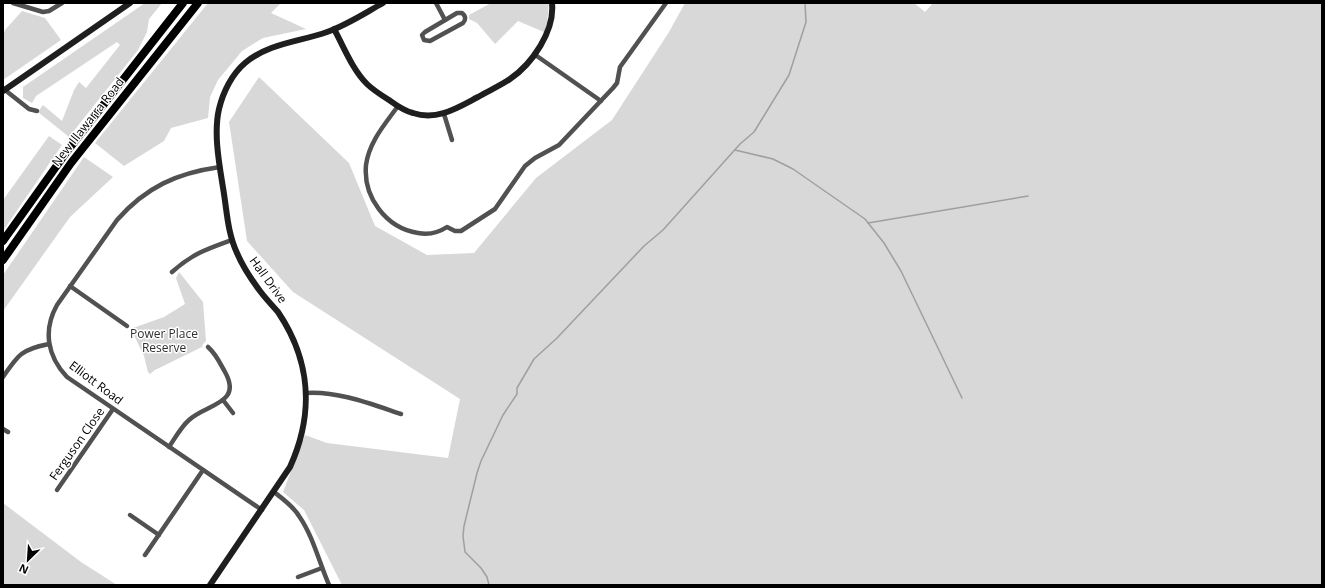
<svg xmlns="http://www.w3.org/2000/svg" width="1325" height="588" font-family="'Open Sans',sans-serif">
<style>
.green{fill:#d8d8d8}
.lines{fill:none;stroke-linecap:round;stroke-linejoin:round}
.stream{stroke:#9f9f9f;stroke-width:1.5}
.street{stroke:#515151;stroke-width:4.5}
.secondary{stroke:#1e1e1e;stroke-width:6}
.highway{stroke:#000;stroke-width:8}
.labels{text-anchor:middle;stroke-width:3;stroke-linejoin:round;paint-order:stroke}
.street-label{font-size:12px;fill:#000;stroke:#fff}
.park-label{font-size:12px;fill:#2f2f2f;stroke:#fff}
</style>
<rect width="100%" height="100%" fill="#fff"/>
<g class="green">
<polygon points="145,3 162,3 149,19 147,32 138,50 69,137 38,112 43,105 62,121 74,90 79,82 86,88 120,45 117,42 36,96 32,103 23,98 23,87"/>
<polygon points="208,3 281,3 271,13 306,29 263,38 242,51 218,80 210,97 208,118 171,128 164,141 124,166 95,143"/>
<polygon points="491,3 549,3 547,23 544,32 518,21 495,44 477,23 469,19 469,15"/>
<polygon points="685,3 914,3 925,12 933,3 1322,3 1322,585 342,585 304,510 283,492 305,435 327,443 448,458 460,399 293,292 247,241 229,122 259,77 349,163 375,226 427,255 474,253 536,178 612,120 669,32"/>
<polygon points="22,11 45,18 61,40 3,80 3,37 5,30"/>
<polygon points="49,136 62,145 3,231 3,200"/>
<polygon points="84,157 113,177 70,217 3,311 3,275"/>
<polygon points="179,272 203,302 206,341 203,344 202,347 155,370 150,374 148,372 144,356 132,331 133,328 164,317 185,304 176,278"/>
<polygon points="3,503 81,562 117,585 3,585"/>
</g>
<g class="lines">
<g class="stream">
<polyline points="735,150 773,159 793,169 865,219 884,243 901,271 962,398"/>
<polyline points="868,223 1028,196"/>
<polyline points="489,585 487,577 481,568 465,552 463,536 464,526 477,473 481,461 503,415 517,394 517,388 534,359 557,338 644,246 663,230 740,144 754,132 789,75 806,22 805,3"/>
</g>
<g class="street">
<polyline points="13,3 43,12 49,11 62,3"/>
<polyline points="436,3 445,20"/>
<path d="M457 13H462C466 16 466 20 463 23L430 41 424 40 422 35 425 32Z"/>
<polyline points="534,54 601,101"/>
<polyline points="5,90 29,109 37,111"/>
<path d="M398 106C385 124 369 142 366 165 363 197 386 228 418 233 429 235 438 233 447 227L455 231H461L495 209 525 166 535 158 559 145 613 88 617 83 620 67 666 3"/>
<polyline points="444,114 452,140"/>
<path d="M220 167C177 173 146 187 117 220L57 305C43 330 47 356 67 377L262 510"/>
<path d="M172 272C192 254 207 249 232 240"/>
<polyline points="70,286 127,326"/>
<path d="M3 377C18 355 22 349 49 344"/>
<path d="M306 393C338 391 371 404 401 414"/>
<polyline points="223,400 233,413"/>
<polyline points="3,429 8,432"/>
<path d="M169 447C175 438 181 427 189 420 206 404 243 404 225 372 220 363 216 354 208 347"/>
<polyline points="57,490 113,409"/>
<path d="M274 492C283 499 293 506 299 516 313 536 319 562 329 585"/>
<polyline points="130,515 159,535"/>
<polyline points="145,555 203,470"/>
<polyline points="298,577 322,568"/>
</g>
<g class="secondary">
<path d="M334 29C344 47 352 69 367 84 373 90 381 95 389 100 396 105 404 111 413 113 437 121 457 108 478 97 488 91 500 86 510 79 532 64 555 31 552 3"/>
<polyline points="3,91 130,3"/>
<path d="M210 585 290 467C314 414 311 361 278 312 272 305 266 299 260 291 251 279 243 267 237 253 228 234 227 213 224 194 220 168 213 135 219 109 223 92 232 74 245 63 269 43 299 42 327 32 347 25 365 13 383 3"/>
</g>
<g class="highway">
<polyline points="3,241 68,150 183,3"/>
<polyline points="3,260 71,163 198,3"/>
</g>
</g>
<g class="labels">
<g class="street-label">
<text transform="translate(88 122) rotate(-52)" y="4">New Illawarra Road</text>
<text transform="translate(268 280) rotate(54)" y="4">Hall Drive</text>
<text transform="translate(96 383) rotate(37)" y="4">Elliott Road</text>
<text transform="translate(77 444) rotate(-55)" y="4">Ferguson Close</text>
</g>
<g class="park-label">
<text x="164" y="338">Power Place<tspan x="164" dy="14">Reserve</tspan></text>
</g>
</g>
<rect width="1325" height="588" fill="none" stroke="#000000" stroke-width="8"/>
<g transform="translate(28 560) rotate(205)" stroke="#ffffff" stroke-width="3" paint-order="stroke">
<path d="M0-3L7 15L0 10L-7 15Z" fill="#000000"/>
<text y="-6" font-size="11" font-weight="bold" text-anchor="middle" fill="#000000">N</text>
</g>
</svg>
